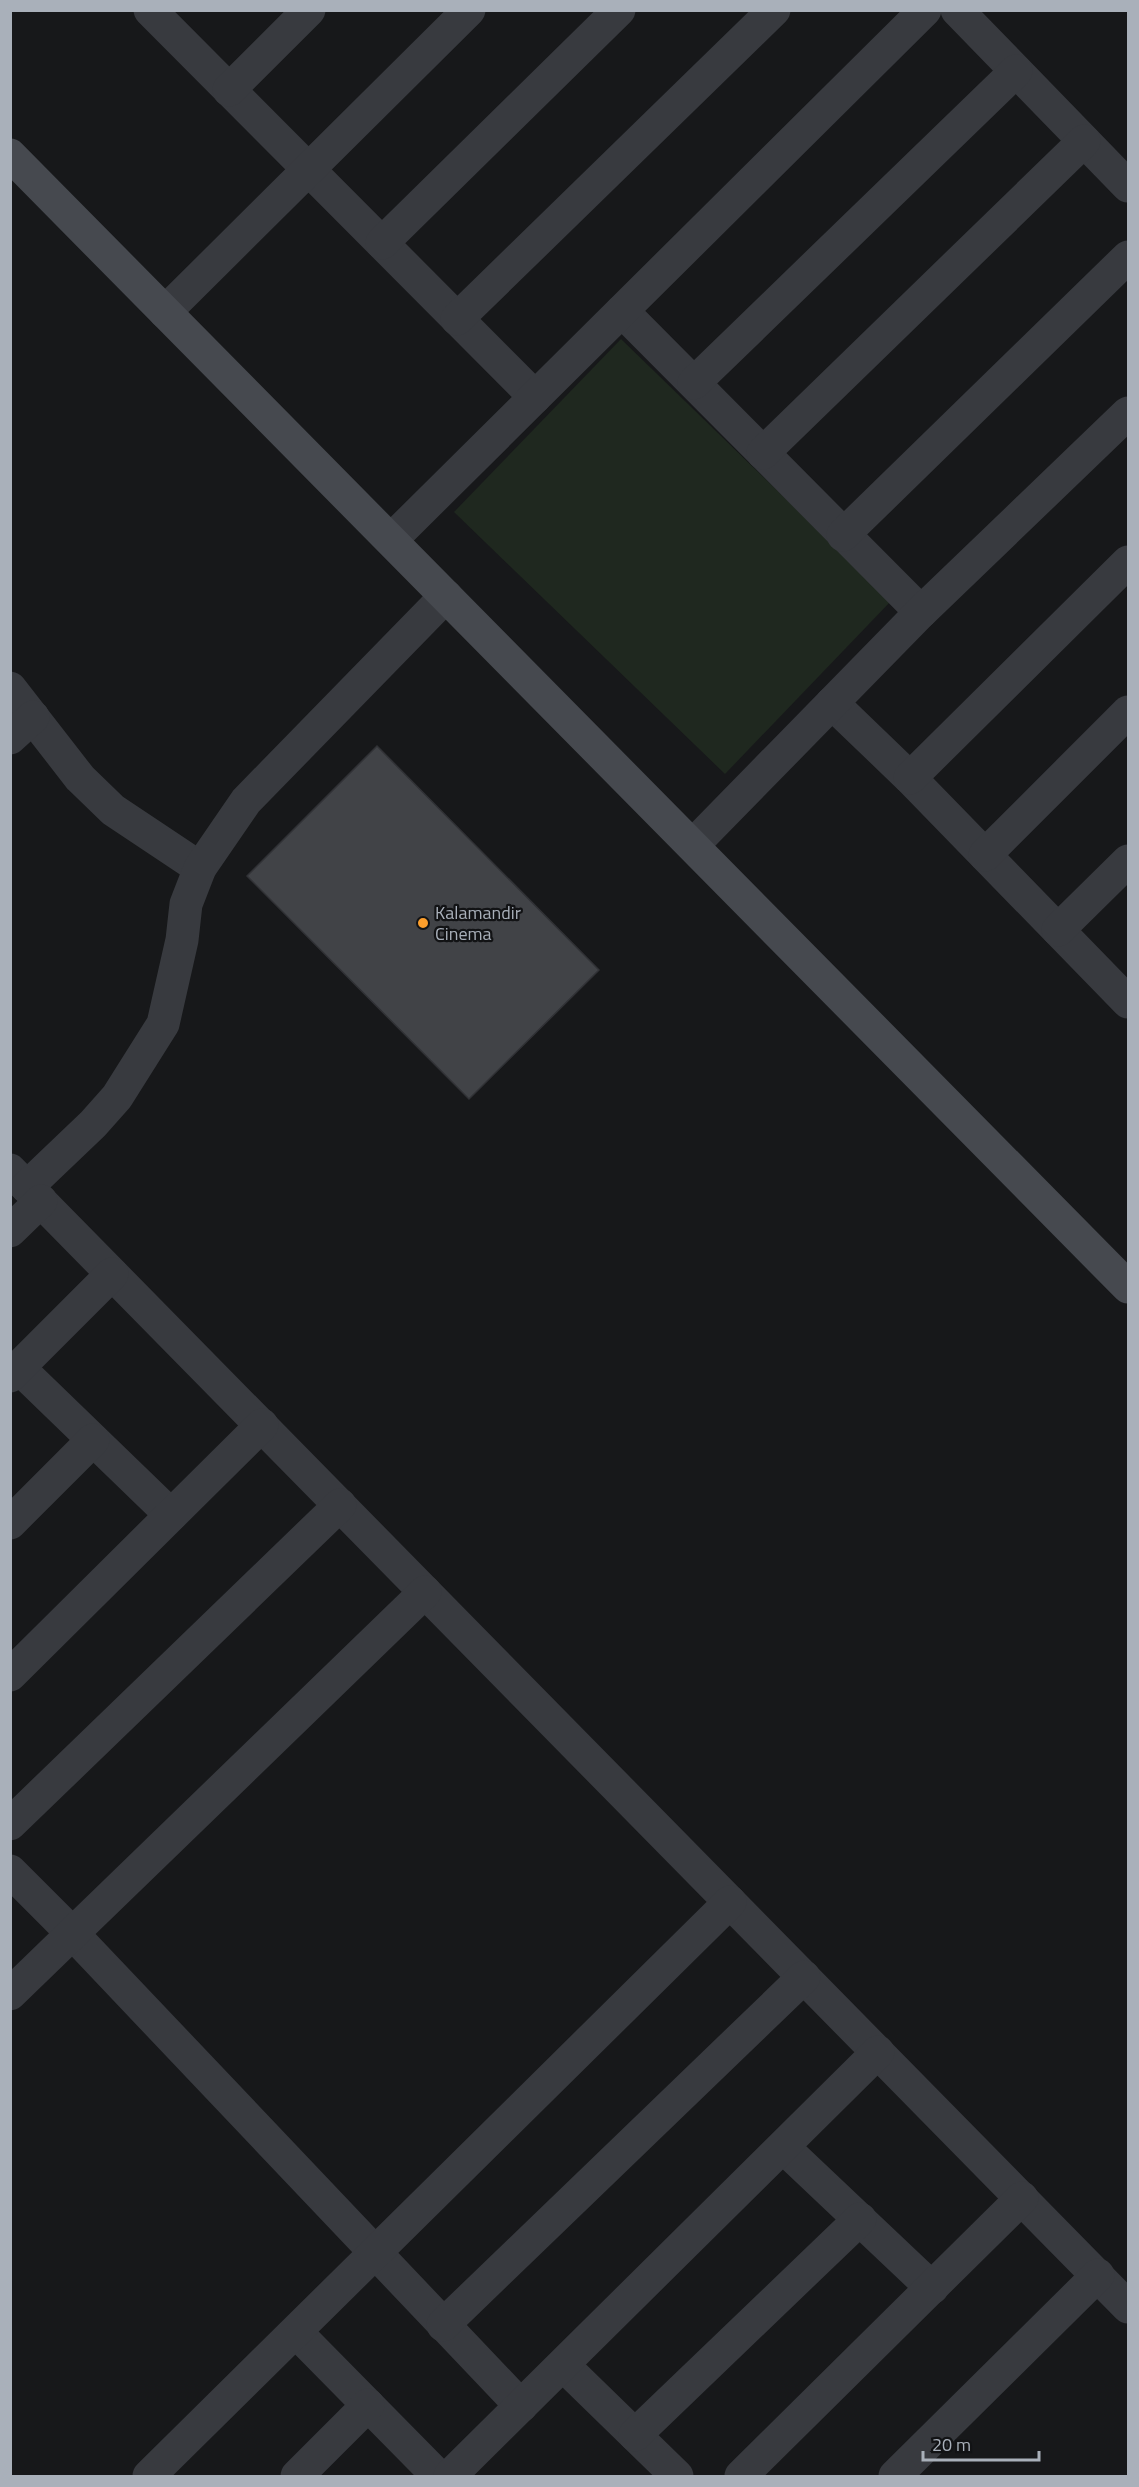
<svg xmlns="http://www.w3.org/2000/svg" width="1139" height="2487" font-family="'Titillium Web',sans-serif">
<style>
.green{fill:#1f281f}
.building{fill:#414347;stroke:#313236;stroke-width:1.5}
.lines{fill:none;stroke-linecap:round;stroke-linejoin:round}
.street{stroke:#383a3f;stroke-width:33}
.secondary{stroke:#46494f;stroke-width:33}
.poi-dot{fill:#fd9f2c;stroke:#121315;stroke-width:2}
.labels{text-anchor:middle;stroke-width:4.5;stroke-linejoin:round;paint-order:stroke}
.poi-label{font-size:18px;fill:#a9b0ba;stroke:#121315;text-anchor:start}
</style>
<rect width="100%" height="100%" fill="#17181a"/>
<polygon class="green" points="621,339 891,601 725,774 454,512"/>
<polygon class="building" points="377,746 599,970 469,1099 247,876"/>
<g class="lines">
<g class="street">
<polyline points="150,10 535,397"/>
<polyline points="957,10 1128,186"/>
<polyline points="229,90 309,10"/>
<polyline points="382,243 619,10"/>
<polyline points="622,311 921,612"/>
<polyline points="165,312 469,10"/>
<polyline points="457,319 774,10"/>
<polyline points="694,383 1016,71"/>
<polyline points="763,453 1084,141"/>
<polyline points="843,535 1128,257"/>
<polyline points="391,540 925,10"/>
<polyline points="10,688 80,778 113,810 200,868"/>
<polyline points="832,703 910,778 1128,1002"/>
<polyline points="10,738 33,717"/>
<polyline points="910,778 1128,562"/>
<polyline points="693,845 921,612 1128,413"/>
<polyline points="985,855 1128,712"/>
<polyline points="1058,930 1128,861"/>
<polyline points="10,1170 1128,2307"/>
<polyline points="27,1187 93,1124 117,1097 163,1024 182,940 186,904 200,868 246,801 446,596"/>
<polyline points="10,1231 41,1201"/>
<polyline points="19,1368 171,1515"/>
<polyline points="10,1376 112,1274"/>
<polyline points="10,1523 93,1440"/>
<polyline points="10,1675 262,1425"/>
<polyline points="10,1824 340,1505"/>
<polyline points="10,1871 73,1934 521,2406"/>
<polyline points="10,1994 425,1592"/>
<polyline points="783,2147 932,2288"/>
<polyline points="443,2325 804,1977"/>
<polyline points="296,2332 438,2476"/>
<polyline points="563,2365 677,2476"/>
<polyline points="635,2435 860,2219"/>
<polyline points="149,2476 730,1902"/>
<polyline points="297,2476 368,2405"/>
<polyline points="450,2476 878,2052"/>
<polyline points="741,2476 1022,2198"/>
<polyline points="895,2476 1098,2275"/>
</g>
<polyline class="secondary" points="10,155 1128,1287"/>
</g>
<circle class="poi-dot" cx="423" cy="923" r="6"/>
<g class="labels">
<g class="poi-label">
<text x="435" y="919">Kalamandir<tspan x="435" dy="21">Cinema</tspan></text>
</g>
</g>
<rect width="1139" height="2487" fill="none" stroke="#a9b0ba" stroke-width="24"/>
<path d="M923 2451v9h116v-9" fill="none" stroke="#a9b0ba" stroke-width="3"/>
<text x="932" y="2451" font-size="18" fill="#a9b0ba" stroke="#121315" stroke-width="4.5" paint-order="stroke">20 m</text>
</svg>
